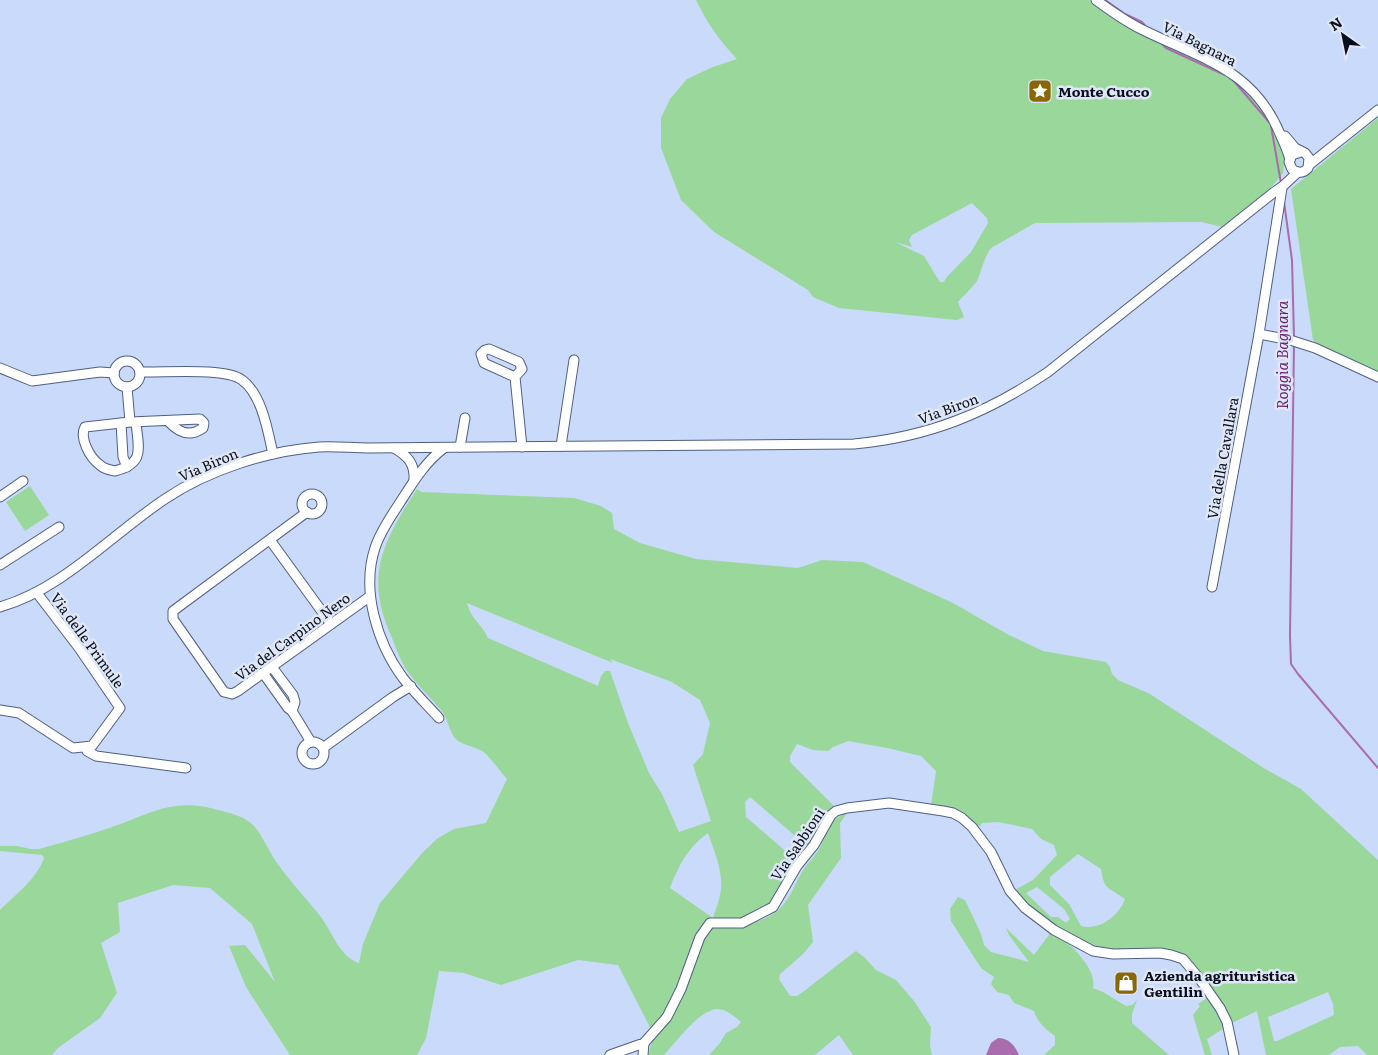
<svg xmlns="http://www.w3.org/2000/svg" width="1378" height="1055" font-family="Literata,serif">
<style>
.green{fill:#99d89a;fill-rule:evenodd}
.water{fill:#a96cad}
.lines{fill:none;stroke-linecap:round;stroke-linejoin:round}
.stream{stroke:#a96cad;stroke-width:2}
.minor-casing{stroke:#4f5f82;stroke-width:11}
.minor{stroke:#fff;stroke-width:9}
.labels{text-anchor:middle;dominant-baseline:central;stroke-width:5;stroke-linejoin:round;paint-order:stroke}
.street-label{font-size:14px;fill:#080e1b;stroke:#dfe7f7}
.poi-label{font-size:14px;font-weight:bold;fill:#080e1b;stroke:#dfe7f7;text-anchor:start}
.water-label{font-size:15px;font-style:italic;fill:#661a6c;stroke:#dfe7f7}
</style>
<rect width="100%" height="100%" fill="#cadafa"/>
<g class="green">
<path d="M696 0H1089L1122 23 1228 75 1247 91 1269 118 1285 158 1283 173 1269 190 1222 227 1202 222 1035 223 991 248C984 257 982 270 977 281 972 288 964 295 958 302L964 317 957 320 839 308 813 297 808 290 714 232 681 200 661 148V118L670 99 687 79 713 67 737 59C719 40 707 23 696 0ZM972 203 987 218 988 223 971 252 946 278 944 282H940L938 279 924 256 895 242 912 247 909 240 912 235Z"/>
<path d="M1378 118V372L1317 345 1313 340 1291 189Z"/>
<path d="M30 486 49 515 25 531 6 502Z"/>
<path d="M417 489 422 492 574 498 601 506 612 513 614 529 640 543 696 559 798 568 822 560 863 562 953 603 1007 634 1043 651 1106 662 1110 667 1112 674 1118 680 1150 694 1262 767 1301 789 1378 860V1055H1367L1358 1046 1340 1047 1329 1055H1266L1257 1011 1230 1024 1185 958 1092 949 1055 929 1013 891 1033 880 1057 855 1054 845 1041 839 1032 829 998 822 982 823 977 829 931 805 936 771 921 756 887 748 848 741 833 747 828 751 813 750 797 744 790 756V762L834 806 837 807 809 848 750 797 745 802 746 817 797 861 772 905 741 920 713 919 674 1002 651 1029 618 965 578 960 501 985 464 973 439 971 426 1038 417 1055H290L246 987 229 946 245 945 275 982 252 924 210 888 173 885 118 903 120 932 101 943 117 993 100 1018 58 1048 52 1055H0V910C16 894 36 880 44 858L42 855 0 851V846H17L31 849H39C63 842 86 836 109 828 153 813 174 796 222 811 234 814 245 817 253 825 263 835 270 855 280 867 292 884 308 900 321 917 332 932 340 957 359 963L363 944 380 903 423 852 438 838 454 829 486 823 507 779C500 771 493 761 485 753 477 747 465 746 457 740 448 732 449 719 441 710 431 698 420 688 411 676 402 665 397 651 392 638 364 576 382 543 417 489ZM467 603 613 663 610 659 672 682 700 700 710 723 703 754 693 765 711 821 679 832 662 794 649 773 628 723 610 671H605L601 676 598 686 488 638C482 624 472 621 467 603ZM708 833C715 853 726 877 719 899 718 906 714 912 713 918L670 888C678 866 689 846 708 833ZM1078 854 1101 869C1104 891 1109 887 1125 899 1119 916 1099 931 1081 926L1069 904 1050 885V877ZM1037 887 1064 909 1070 919 1066 923 1058 917H1051L1026 893ZM1328 992 1333 1004 1334 1015 1277 1041H1274L1268 1017Z"/>
<path d="M847 813 840 823 841 858 808 905 813 942 803 954 780 974 779 979 790 996H797C817 982 835 966 856 951L864 957 876 970 896 980 914 1001 931 1027 930 1046 932 1055H853L839 1035 815 1055H709L720 1043 726 1033 737 1027 741 1022C734 1016 726 1009 717 1009 699 1010 676 1042 664 1055H648L653 1038 703 940 712 926C734 925 768 925 783 905 791 896 796 882 802 872 807 863 816 856 820 847 830 828 823 823 847 813Z"/>
<path d="M958 897 965 900 981 934 984 945 991 952 1029 962 1009 935 1006 928 1034 955 1051 932C1067 939 1098 969 1093 988L1103 992 1126 1006 1132 1005 1137 1000 1132 1014V1023L1169 1055H1044L1055 1045V1036C1045 1029 1038 1023 1034 1011L1014 1003 1009 995 997 992 991 984 994 977 981 968 951 921 950 909Z"/>
<path d="M1210 996 1226 1027 1207 1039 1212 1055H1205L1193 1015 1200 1006 1198 1004Z"/>
</g>
<path class="water" d="M998 1038C1009 1038 1015 1046 1019 1055H986L991 1043Z"/>
<g class="lines">
<g class="stream">
<path d="M1105 0 1125 14 1142 22 1147 28"/>
<path d="M1161 43 1166 48 1225 75"/>
<path d="M1233 80 1269 122"/>
<path d="M1271 126 1281 183"/>
<path d="M1284 202 1292 260 1294 337"/>
<path d="M1294 344 1290 636 1291 664 1298 674 1378 768"/>
</g>
<g class="minor-casing">
<g id="minor">
<path d="M1096 0C1111 11 1125 21 1141 29 1199 58 1253 68 1280 134 1284 143 1288 151 1290 160"/>
<path d="M1285 136 1295 148 1305 153 1309 158 1308 168C1304 173 1298 174 1292 169L1289 162 1292 155 1301 152"/>
<path d="M1309 165 1378 110"/>
<path d="M1259 334 1290 340 1315 348 1378 377"/>
<circle cx="127" cy="374" r="13"/>
<path d="M0 368 32 381 100 372 114 373"/>
<path d="M140 372C163 373 225 367 242 380 262 394 268 432 273 454"/>
<path d="M515 377 484 363 481 354 485 350 489 349 519 362 522 369 515 377 522 447"/>
<path d="M127 387 130 422"/>
<path d="M136 422C138 448 146 463 115 471 109 470 104 469 100 465 90 458 79 438 85 427L130 422 200 419 204 423 203 428C189 438 178 432 168 421"/>
<path d="M121 423 123 457 127 467"/>
<path d="M561 446 574 360"/>
<path d="M460 447 465 418"/>
<path d="M394 448C408 456 415 464 414 480"/>
<circle cx="312" cy="504" r="10"/>
<path d="M0 497 23 481"/>
<path d="M307 512 173 611V619L224 692 232 694 238 691 369 597"/>
<path d="M270 540 331 624"/>
<path d="M0 565 59 527"/>
<path d="M1212 587 1259 334 1282 188"/>
<path d="M0 607C63 589 111 535 165 499 208 470 267 451 319 447 335 446 352 448 368 448L854 444C929 437 987 413 1048 372L1273 193 1283 186 1298 172"/>
<path d="M272 667 293 695 295 702 292 711"/>
<path d="M263 673 288 708 292 711 311 742"/>
<path d="M0 710 19 713 73 748 92 746 120 708 79 648 37 593"/>
<path d="M439 718C427 705 414 692 403 678 377 643 361 590 375 548 380 532 390 518 399 504 412 484 424 463 444 448"/>
<circle cx="313" cy="753" r="11"/>
<path d="M86 748 87 751 96 756 186 768"/>
<path d="M323 748 393 697 411 686"/>
<path d="M610 1055 644 1043 667 1017 681 989 700 937 710 923H742L773 907 797 866 814 845 831 815 836 811 847 808 889 803 943 811 953 813 962 818 972 827 991 852 1010 891 1025 908 1054 930 1093 951 1113 954 1160 953 1171 955 1183 959 1199 978 1220 1008 1227 1022 1234 1055"/>
<path d="M643 1055 644 1043"/>
</g>
</g>
<use href="#minor" class="minor"/>
</g>
<defs>
<g id="sight-square" transform="scale(1.25)"><rect x="-9" y="-9" width="18" height="18" rx="4" fill="#8a6706" stroke="#dfe7f7"/><path d="M0-6L1.8-2.2L6-1.7L2.9 1.2L3.7 5.4L0 3.3L-3.7 5.4L-2.9 1.2L-6-1.7L-1.8-2.2Z" fill="#fff"/></g>
<g id="shop-square" transform="scale(1.25)"><rect x="-9" y="-9" width="18" height="18" rx="4" fill="#8a6706" stroke="#dfe7f7"/><path d="M-5-2.5h2.3a2.7 3.5 0 0 1 5.4 0H5L5.5 6h-11ZM-1.5-2.5h3a1.5 2.3 0 0 0-3 0Z" fill="#fff"/></g>
</defs>
<g fill-rule="evenodd">
<use href="#sight-square" x="1040" y="91"/>
<use href="#shop-square" x="1126" y="983"/>
</g>
<g class="labels">
<g class="street-label">
<text transform="translate(1200 43) rotate(27)">Via Bagnara</text>
<text transform="translate(948 408) rotate(-20)">Via Biron</text>
<text transform="translate(1222 458) rotate(-80)">Via della Cavallara</text>
<text transform="translate(208 464) rotate(-23)">Via Biron</text>
<text transform="translate(292 636) rotate(-36)">Via del Carpino Nero</text>
<text transform="translate(88 640) rotate(54)">Via delle Primule</text>
<text transform="translate(797 844) rotate(-56)">Via Sabbioni</text>
</g>
<g class="poi-label">
<text x="1058" y="91">Monte Cucco</text>
<text x="1144" y="975">Azienda agrituristica<tspan x="1144" dy="16">Gentilin</tspan></text>
</g>
<g class="water-label">
<text transform="translate(1281 355) rotate(-90)">Roggia Bagnara</text>
</g>
</g>
<g transform="translate(1343 35) rotate(327)" stroke="#dfe7f7" stroke-width="4" paint-order="stroke">
<path d="M0-4L9 19L0 12L-9 19Z" fill="#080e1b"/>
<text y="-8" font-size="14" font-weight="bold" text-anchor="middle" fill="#080e1b">N</text>
</g>
</svg>
